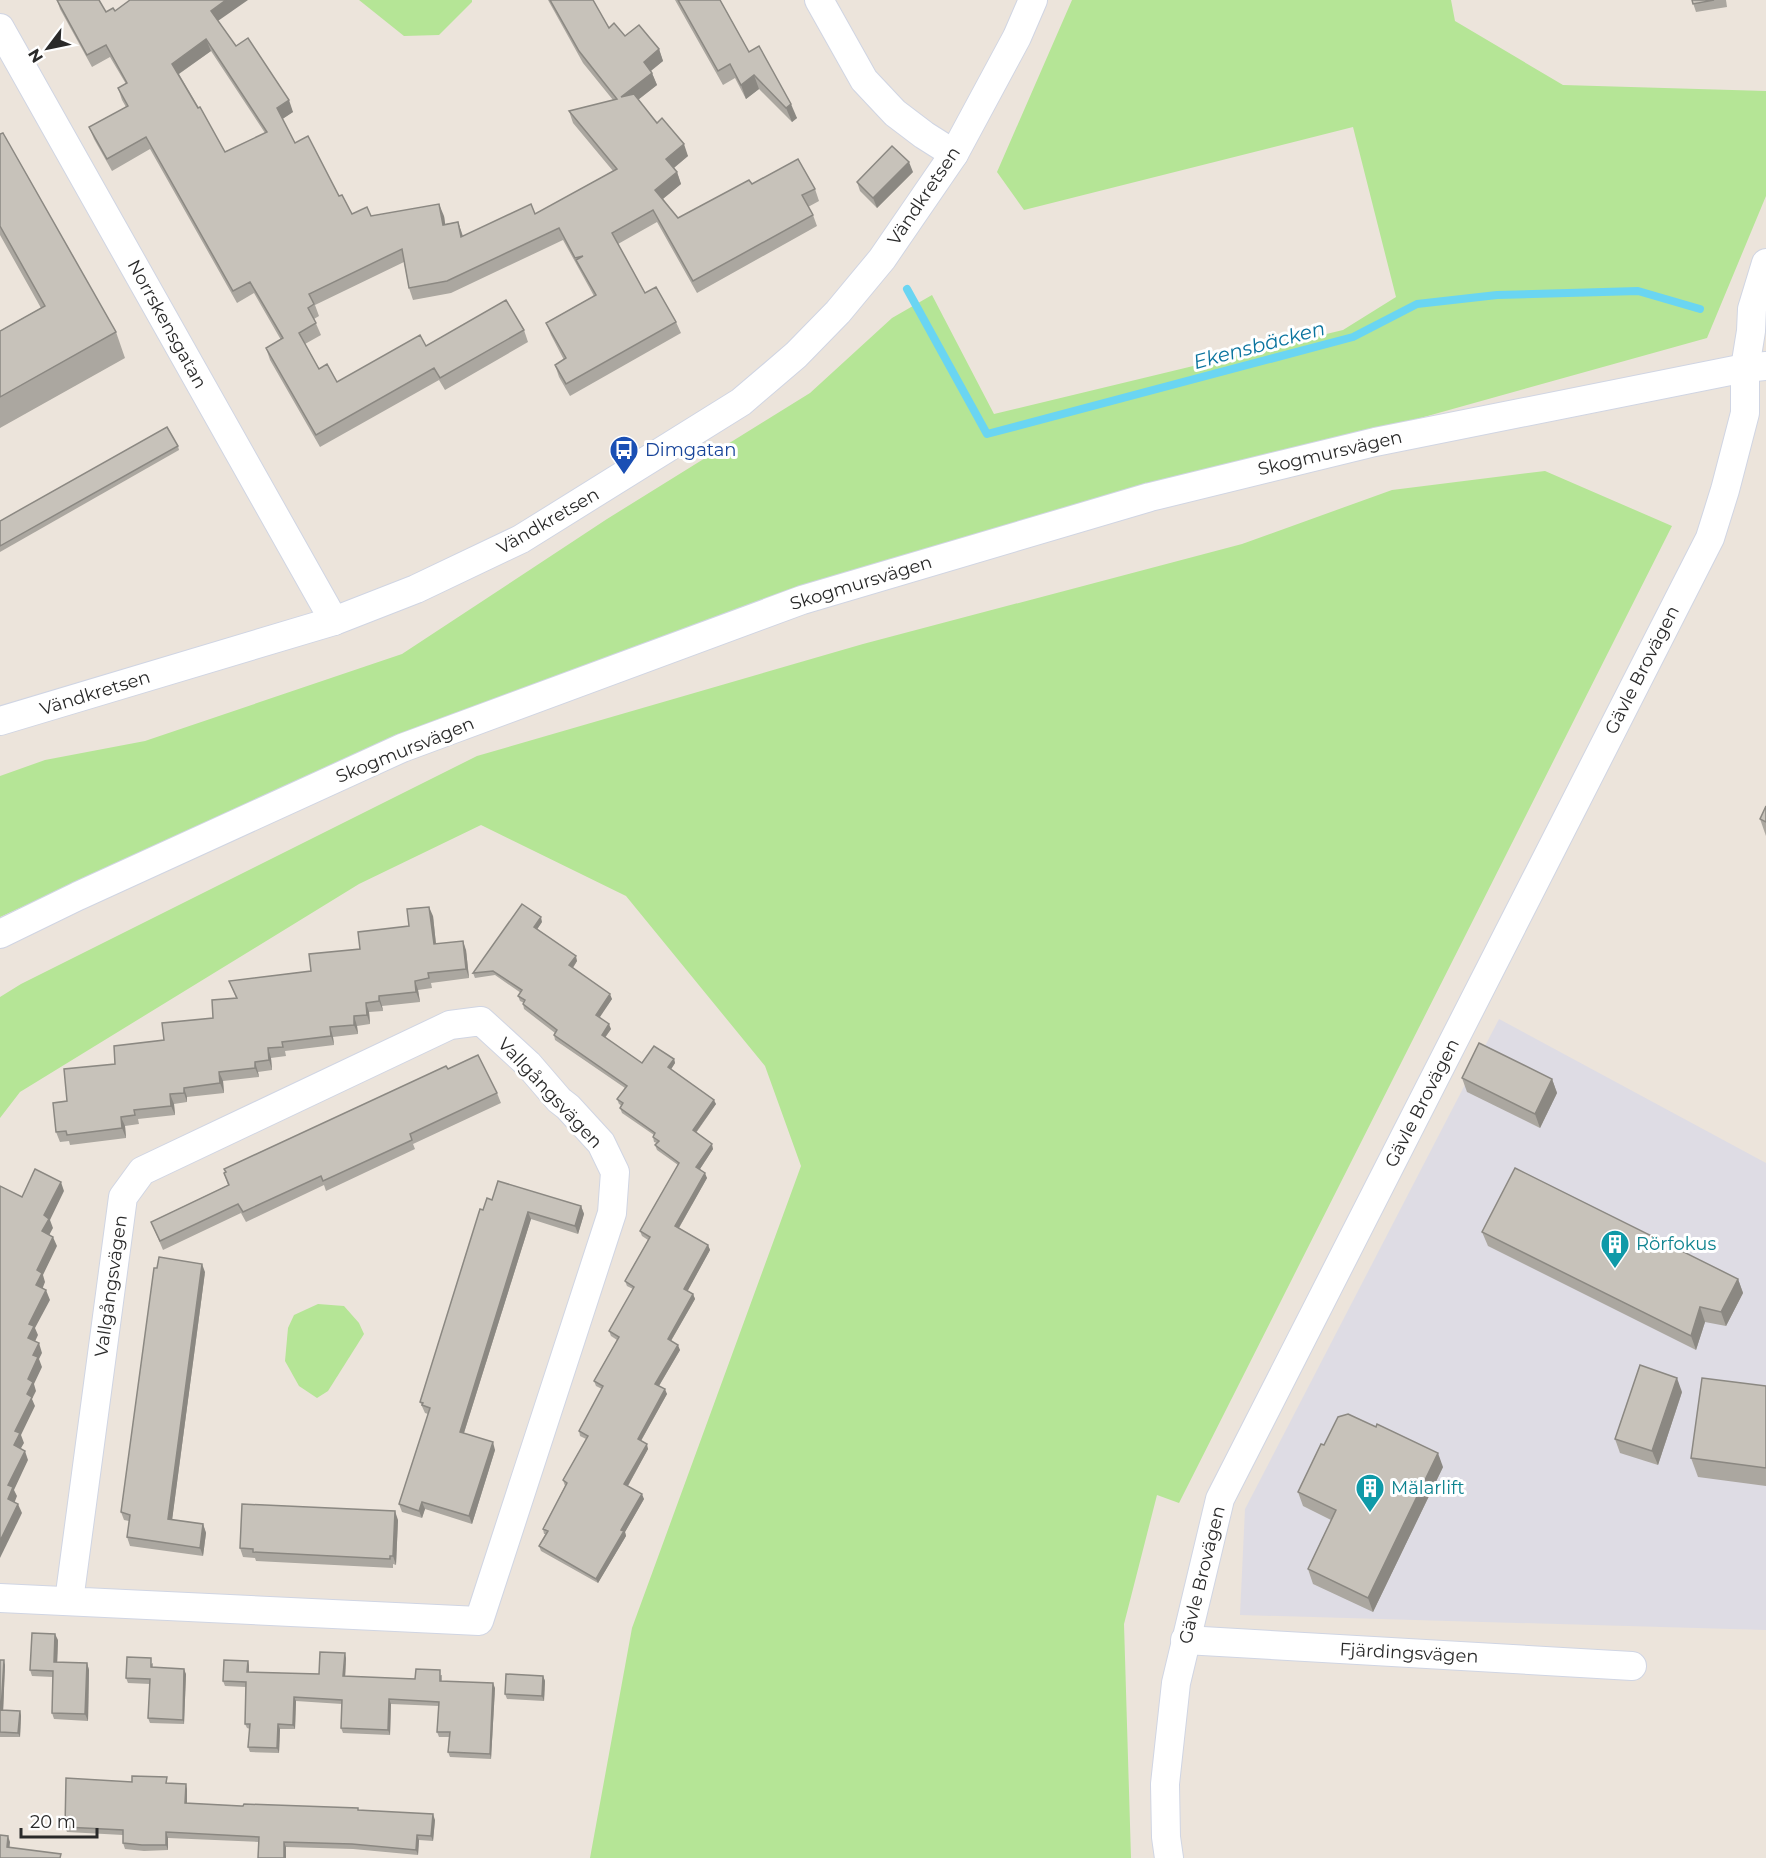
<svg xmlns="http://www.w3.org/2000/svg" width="1766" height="1858" font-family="Montserrat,sans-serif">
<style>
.industrial{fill:#dedce4}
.green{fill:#b5e596}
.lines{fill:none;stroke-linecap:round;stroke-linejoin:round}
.stream{stroke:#6ad5f2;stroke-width:8}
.minor-casing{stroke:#d0d5e3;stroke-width:30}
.minor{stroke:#fff;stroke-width:28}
.wall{fill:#aba7a0;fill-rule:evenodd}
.shaded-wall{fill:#8b8882}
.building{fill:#c7c2ba;stroke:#8b8882;stroke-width:1.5;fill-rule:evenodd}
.labels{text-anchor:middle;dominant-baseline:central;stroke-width:6;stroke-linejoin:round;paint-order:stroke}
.street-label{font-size:18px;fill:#2a2a2a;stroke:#fff}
.transit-label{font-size:18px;fill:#164399;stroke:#fff;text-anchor:start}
.culture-label{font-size:18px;fill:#0d838f;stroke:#fff;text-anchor:start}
.water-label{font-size:20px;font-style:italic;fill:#09739e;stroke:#fff}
</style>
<rect width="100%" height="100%" fill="#ece4db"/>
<path class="industrial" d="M1499 1019 1766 1163V1630L1240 1615 1245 1509Z"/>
<g class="green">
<path d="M359 0H472V2L439 35 404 36Z"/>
<path d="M1072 0H1451L1455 21 1563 85 1766 91V196L1707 338 1381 429 841 575 436 720 0 917V776L45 760 145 741 402 654 607 519 810 393 892 318 932 295 994 414 1343 330 1396 297 1353 127 1024 210 997 172Z"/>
<path d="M1545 471 1672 526 1179 1503 1157 1495 1124 1624 1131 1858H590L632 1628 801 1166 765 1066 626 896 481 825 359 884 20 1092 0 1118V997L21 984 477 756 863 644 1242 544 1392 490Z"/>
<path d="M318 1304 344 1306 359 1323 364 1334 328 1391 317 1398 299 1386 285 1361 288 1328 294 1315Z"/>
</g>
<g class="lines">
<path class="stream" d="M907 289 987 434 1353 337 1417 304 1497 295 1638 291 1700 309"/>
<g class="minor-casing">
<g id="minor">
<path d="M819 0 864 80 895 113 924 135 954 154"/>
<path d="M0 28 334 621"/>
<path d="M0 721 334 621 416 589 521 539 741 402 796 355 838 312 882 259 954 154 1017 37 1033 0"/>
<path d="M0 934 78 896 402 748 802 600 1150 497 1375 442 1745 368 1766 366"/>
<path d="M0 1598 479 1621 612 1213 615 1172 601 1143 568 1107 559 1100 528 1064 481 1021 450 1025 142 1171 123 1197 69 1601"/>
<path d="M1185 1640 1632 1666"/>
<path d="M1169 1858 1166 1837 1165 1784 1176 1683 1220 1499 1710 538 1725 490 1745 413V368L1751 331 1752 309 1766 263"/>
</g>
</g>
<use href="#minor" class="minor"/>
</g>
<g class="wall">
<path d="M57 0H99L106 12 218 21 236 46 293 112 282 119 295 143 339 196 352 214 371 216H444L445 224 458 222 463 236 535 214 613 171 573 123 569 111 613 100 583 63 548 0H593L609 28 625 36 659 49 663 61 651 71 657 85 638 100 657 123 688 156 674 168 677 172 681 184 663 199 678 218 752 184 815 189 819 201 808 207 813 215 817 226 697 293 657 222 618 244 645 293 676 322 681 333 570 396 559 377 555 365 564 360 551 335 546 323 594 296 563 240 451 293 413 300 409 288 404 262 315 305 319 316 314 319 321 335 305 344 319 369 337 382 426 346 524 330 528 342 445 390 439 380 320 447 270 360 266 348 281 340 254 293 237 303 150 149 112 171 94 139 89 127 126 107 122 100 118 88 126 84 110 57 92 67 60 9ZM211 51 265 133 225 152 179 74Z"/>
<path d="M675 0H720L749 52 797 118 792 122 759 89 746 99 735 78 723 85Z"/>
<path d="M1692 0H1726L1727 7 1696 12Z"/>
<path d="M0 134 116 332 125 358 0 428V331L41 308 0 235Z"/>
<path d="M913 172 877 208 860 191 857 182Z"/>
<path d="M178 446 179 450 0 552V521Z"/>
<path d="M1766 806V836L1760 819Z"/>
<path d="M433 916 436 944 466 950 469 978 431 983 432 988 418 990 420 1002 382 1006 383 1011 369 1012 370 1024 357 1026 358 1034 333 1037 334 1045 285 1051 286 1056 271 1058 272 1070 258 1072 259 1077 223 1081 224 1093 187 1097V1102L174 1104 175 1115 138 1119 139 1124 125 1126 126 1138 70 1145 69 1141 60 1142 56 1132 67 1101 115 1064 213 1018 236 998 229 981 311 971Z"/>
<path d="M542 922 537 929 577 961 573 968 612 999 599 1017 611 1029 605 1038 642 1063 674 1059 675 1063 671 1069 716 1104 696 1133 713 1149 700 1169 707 1178 679 1228 708 1245 710 1250 687 1291 693 1294 695 1299 671 1341 680 1350 659 1386 667 1394 641 1441 648 1449 628 1486 644 1499 625 1532 626 1536 598 1583 541 1551 539 1546 546 1534H544L543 1529 565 1486 563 1480 586 1439 580 1436 579 1431 602 1389 596 1386 594 1381 617 1340 611 1336 609 1331 633 1289 627 1286 625 1281 648 1240 642 1236 640 1231 678 1165 657 1150 655 1145 657 1143 654 1142 653 1137 654 1135 622 1113 620 1108 622 1106 619 1104 617 1099 625 1088 555 1040 554 1035 555 1033 524 1009 523 1004 524 1003 520 1001 518 996 521 993 495 975 475 978 473 973Z"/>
<path d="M448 1069 497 1093 501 1103 413 1144 415 1149 326 1191 324 1185 246 1222 241 1213 163 1250 151 1222 228 1185 224 1173Z"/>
<path d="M1462 1078 1552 1079 1557 1093 1540 1128 1467 1092Z"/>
<path d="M492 1200 581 1206 584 1214 578 1234 531 1219 464 1433 495 1450 472 1524 425 1509 422 1518 402 1512 399 1504 428 1414 425 1413 420 1402 483 1210Z"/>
<path d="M1482 1232 1738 1279 1743 1293 1726 1326 1705 1322 1696 1350 1488 1246Z"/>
<path d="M205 1272 172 1520 203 1524 206 1533 203 1556 130 1546 127 1537 129 1521 124 1520 121 1512Z"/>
<path d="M1766 1386V1486L1698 1477 1691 1458Z"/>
<path d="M1682 1392 1658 1465 1620 1453 1615 1439Z"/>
<path d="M1324 1445 1443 1467 1373 1612 1313 1584 1308 1569 1331 1520 1303 1506 1298 1492Z"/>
<path d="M398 1520 396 1565 393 1564V1568L256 1561 255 1558 243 1557 240 1548Z"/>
<path d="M58 1640 57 1662 87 1663 89 1670 88 1721 54 1719 52 1713 53 1677 32 1676 30 1670Z"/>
<path d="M346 1658 345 1676 415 1679 442 1675V1681L495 1688 491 1759 450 1757 448 1752 449 1737H439L437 1732 439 1706 391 1704 390 1735 343 1733 341 1728 342 1704 296 1701 295 1729H280L279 1753 250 1752 248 1747 250 1729 247 1728 245 1724 246 1687 225 1686 223 1681 248 1661 249 1666V1672L319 1674Z"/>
<path d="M0 1660 5 1665 3 1710 20 1711 21 1716 20 1737H0Z"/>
<path d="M153 1663V1667L186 1674 184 1724 150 1723 148 1718 150 1684 128 1683 126 1678Z"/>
<path d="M543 1676 545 1681 544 1701 507 1699 505 1694Z"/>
<path d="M132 1782 169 1783 187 1789V1803L241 1806 359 1810 435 1820 433 1841 419 1840 418 1855 353 1849 286 1847V1858H258L259 1842 168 1838V1850L144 1851 125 1849 123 1843V1835L67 1832 65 1827Z"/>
</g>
<g class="shaded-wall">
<path d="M226 0H248L215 23 211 11Z"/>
<path d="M206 39 211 51 177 75 172 64Z"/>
<path d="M659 49 663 61 648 73 644 62Z"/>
<path d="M652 73 657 85 626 109 621 97Z"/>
<path d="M754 75 759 89 746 99 741 85Z"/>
<path d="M289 100 293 112 281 120 277 108Z"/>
<path d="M791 104 797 118 792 122 786 108Z"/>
<path d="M684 144 688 156 670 171 666 159Z"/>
<path d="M909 162 913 172 877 208 873 198Z"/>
<path d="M677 172 681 184 659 202 655 190Z"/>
<path d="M439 204 444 216 447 237 443 225Z"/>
<path d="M458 222 462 234 465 249 461 237Z"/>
<path d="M429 907 433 916 437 954 434 944Z"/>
<path d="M541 917 542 922 536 931 534 927Z"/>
<path d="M463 941 466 950 469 978 466 969Z"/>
<path d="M576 956 577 961 571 970 569 965Z"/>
<path d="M415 981 418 990 420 1002 416 992Z"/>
<path d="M610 994 612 999 598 1020 596 1015Z"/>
<path d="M379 996 382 1006 383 1011 379 1001Z"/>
<path d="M366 1003 369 1012 370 1024 367 1015Z"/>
<path d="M354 1016 357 1026 358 1034 354 1025Z"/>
<path d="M609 1024 611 1029 603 1040 602 1035Z"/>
<path d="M330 1027 333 1037 334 1045 331 1036Z"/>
<path d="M268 1048 271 1058 272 1070 269 1060Z"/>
<path d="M674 1059 675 1063 670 1071 668 1067Z"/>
<path d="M255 1062 258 1072 259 1077 255 1068Z"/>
<path d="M219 1072 223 1081 224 1093 220 1083Z"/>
<path d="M1552 1079 1557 1093 1540 1128 1535 1114Z"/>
<path d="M184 1088 187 1097V1102L184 1093Z"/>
<path d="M170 1094 174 1104 175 1115 171 1106Z"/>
<path d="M714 1100 716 1104 694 1135 693 1130Z"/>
<path d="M121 1117 125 1126 126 1138 122 1128Z"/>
<path d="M712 1144 713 1149 698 1172 696 1167Z"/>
<path d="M705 1173 707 1178 677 1231 675 1226Z"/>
<path d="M61 1182 64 1191 50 1220 53 1228 46 1241 42 1231 44 1215Z"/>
<path d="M581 1206 584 1214 578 1234 575 1226Z"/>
<path d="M528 1212 531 1219 462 1439 460 1432Z"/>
<path d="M53 1237 57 1246 43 1275 45 1282 40 1295 36 1285 37 1270Z"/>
<path d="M708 1245 710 1250 686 1294 684 1289Z"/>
<path d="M202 1264 205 1272 171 1528 168 1519Z"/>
<path d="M1738 1279 1743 1293 1726 1326 1721 1312Z"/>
<path d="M46 1290 50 1300 35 1328 38 1335 32 1348 28 1338 29 1324Z"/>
<path d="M693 1294 695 1299 669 1344 668 1339Z"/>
<path d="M1700 1307 1705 1322 1696 1350 1691 1336Z"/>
<path d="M39 1343 42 1353 39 1359 42 1367 34 1384 36 1391 32 1399 35 1406 21 1435 24 1443 17 1455 14 1445 15 1431 27 1394 28 1379 33 1355Z"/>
<path d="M678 1345 680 1350 657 1389 655 1384Z"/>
<path d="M1677 1378 1682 1392 1658 1465 1652 1451Z"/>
<path d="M665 1389 667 1394 639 1444 638 1439Z"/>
<path d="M493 1442 495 1450 472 1524 469 1516Z"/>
<path d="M647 1444 648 1449 626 1489 624 1484Z"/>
<path d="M25 1451 28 1460 14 1490 17 1496 12 1509 8 1499V1485Z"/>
<path d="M1438 1453 1443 1467 1373 1612 1368 1598Z"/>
<path d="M642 1494 644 1499 625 1532 626 1536 598 1583 596 1579 621 1530Z"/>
<path d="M422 1502 425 1509 422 1518 419 1511Z"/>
<path d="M18 1504 22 1513 0 1558V1541Z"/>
<path d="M395 1511 398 1520 396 1565 393 1556Z"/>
<path d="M203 1524 206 1533 203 1556 200 1548Z"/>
<path d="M55 1634 58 1640 57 1668 54 1662Z"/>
<path d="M345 1653 346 1658 345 1680 343 1676Z"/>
<path d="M4 1660 5 1665 3 1715 1 1710Z"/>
<path d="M248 1661 249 1666V1677L247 1672Z"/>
<path d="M87 1663 89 1670 88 1721 85 1714Z"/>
<path d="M184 1669 186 1674 184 1724 183 1720Z"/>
<path d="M543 1676 545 1681 544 1701 542 1696Z"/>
<path d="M493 1683 495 1688 491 1759 490 1754Z"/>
<path d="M294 1697 296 1701 295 1729 293 1725Z"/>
<path d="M389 1699 391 1704 390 1735 388 1730Z"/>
<path d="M20 1711 21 1716 20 1737 18 1733Z"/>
<path d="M278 1724 280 1729 279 1753 277 1748Z"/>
<path d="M186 1784 187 1789V1809L185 1803Z"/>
<path d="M433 1814 435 1820 433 1841 431 1836Z"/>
<path d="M166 1832 168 1838V1850L166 1845Z"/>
<path d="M417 1835 419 1840 418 1855 416 1850Z"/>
<path d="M8 1836 10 1842 9 1853 7 1847Z"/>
<path d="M284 1842 286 1847V1858H284Z"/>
</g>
<g class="building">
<path d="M57 0H99L106 12 113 8 115 11 130 0H226L211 11 236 46 248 38 289 100 277 108 295 143 308 136 339 196 342 195 352 214 367 207 371 216 439 204 443 225 458 222 461 237 531 204 535 214 617 169 569 111 617 99 579 51 550 0H593L609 28 614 23 625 36 639 25 659 49 644 62 652 73 621 97 634 94 657 123 662 118 684 144 666 159 677 172 655 190 678 218 749 180 752 184 798 159 815 189 802 195 813 215 693 281 653 210 612 233 645 293 656 287 676 322 566 384 555 365 566 358 546 323 596 295 576 260 583 256 575 258 559 228 447 281 409 288 402 249 309 294 314 304 308 308 316 323 299 333 319 369 327 364 337 382 420 335 426 346 506 300 524 330 440 378 434 368 316 435 266 348 283 338 250 282 233 291 146 137 107 159 89 127 128 106 118 88 127 83 106 45 87 55ZM206 39 267 132 225 152 200 107 198 108 172 64Z"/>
<path d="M678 0H720L749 52 759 46 791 104 786 108 754 75 741 85 730 64 718 71Z"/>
<path d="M1692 0H1714L1693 4Z"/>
<path d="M3 133 116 332 0 397V331L45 306 0 226V134Z"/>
<path d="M892 146 909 162 873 198 857 182Z"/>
<path d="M167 427 178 446 0 546V521Z"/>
<path d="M1766 806V822L1760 819Z"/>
<path d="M522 904 541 917 534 927 576 956 569 965 610 994 596 1015 609 1024 602 1035 642 1063 654 1046 674 1059 668 1067 714 1100 693 1130 712 1144 696 1167 705 1173 675 1226 708 1245 684 1289 693 1294 668 1339 678 1345 655 1384 665 1389 638 1439 647 1444 624 1484 642 1494 621 1530 624 1531 596 1579 539 1546 548 1531 543 1529 567 1483 563 1480 588 1436 579 1431 603 1386 594 1381 619 1337 609 1331 634 1287 625 1281 650 1237 640 1231 679 1163 655 1145 659 1141 653 1137 655 1133 620 1108 623 1103 617 1099 627 1086 554 1035 557 1030 523 1004 525 1000 518 996 522 990 493 971 473 973Z"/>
<path d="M429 907 434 944 463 941 466 969 428 973 429 978 415 981 416 992 379 996V1001L366 1003 367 1015 354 1016V1025L330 1027 331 1036 282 1042 283 1047 268 1048 269 1060 255 1062V1068L219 1072 220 1083 184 1088V1093L170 1094 171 1106 134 1110 135 1115 121 1117 122 1128 67 1135 66 1131 56 1132 53 1103 67 1101 64 1069 115 1064 114 1046 164 1040 162 1023 213 1018 212 1000 237 998 229 981 311 971 309 954 360 949 358 932 409 926 407 909Z"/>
<path d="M1479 1043 1552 1079 1535 1114 1462 1078Z"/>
<path d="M478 1055 497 1093 410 1134 412 1140 323 1181 321 1176 243 1212 238 1204 160 1241 151 1222 229 1185 224 1173 226 1172 224 1169 446 1066 448 1069Z"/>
<path d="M1515 1168 1738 1279 1721 1312 1700 1307 1691 1336 1482 1232Z"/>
<path d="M35 1169 61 1182 44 1215 49 1219 42 1231 53 1237 37 1270 42 1273 36 1285 46 1290 29 1324 34 1326 28 1338 39 1343 33 1355 38 1357 28 1379 33 1382 27 1394 32 1397 15 1431 20 1433 14 1445 25 1451 8 1485 13 1487 8 1499 18 1504 0 1541V1186L22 1197Z"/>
<path d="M498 1181 581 1206 575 1226 528 1212 460 1432 493 1442 469 1516 422 1502 419 1511 399 1504 430 1408 422 1405 423 1403 420 1402 480 1209 483 1210 487 1198 492 1200Z"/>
<path d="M159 1257 202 1264 168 1519 203 1524 200 1548 127 1537 130 1515 121 1512 154 1268H157Z"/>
<path d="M1640 1365 1677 1378 1652 1451 1615 1439Z"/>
<path d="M1702 1378 1766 1386V1468L1691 1458Z"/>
<path d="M1348 1414 1376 1427 1377 1424 1438 1453 1368 1598 1308 1569 1336 1510 1298 1492 1321 1444 1324 1445 1338 1417Z"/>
<path d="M242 1504 395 1511 393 1556H390V1559L253 1552V1549L240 1548Z"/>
<path d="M32 1633 55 1634 54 1662 87 1663 85 1714 52 1713 53 1671 30 1670Z"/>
<path d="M320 1652 345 1653 343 1676 415 1679 416 1669 440 1670V1681L493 1683 490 1754 448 1752 450 1732H437L439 1702 389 1699 388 1730 341 1728 342 1700 294 1697 293 1725 278 1724 277 1748 248 1747 250 1724H245L246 1682 223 1681 224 1660 248 1661 247 1672 319 1674Z"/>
<path d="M127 1657 151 1658V1667L184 1669 183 1720 148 1718 150 1679 126 1678Z"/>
<path d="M0 1660H4L1 1710 20 1711 18 1733 0 1732Z"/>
<path d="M506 1674 543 1676 542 1696 505 1694Z"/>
<path d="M132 1776 167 1777 166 1783 186 1784 185 1803 241 1806H243L244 1804 358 1808V1810L433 1814 431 1836 417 1835 416 1850 352 1844 284 1842V1858H258L259 1837 166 1832V1845H142L123 1843V1830L65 1827 66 1778 132 1782Z"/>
<path d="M0 1835 8 1836 7 1847 61 1854 60 1858H0Z"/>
</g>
<defs>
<g id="bus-pin" transform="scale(1.5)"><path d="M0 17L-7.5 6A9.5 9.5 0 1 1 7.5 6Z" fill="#1a4fb4" stroke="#fff"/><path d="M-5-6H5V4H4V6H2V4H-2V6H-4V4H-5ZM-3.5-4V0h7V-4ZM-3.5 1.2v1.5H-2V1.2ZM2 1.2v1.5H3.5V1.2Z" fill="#fff"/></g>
<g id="building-pin" transform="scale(1.5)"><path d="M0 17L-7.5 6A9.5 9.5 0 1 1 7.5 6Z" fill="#0f9aa8" stroke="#fff"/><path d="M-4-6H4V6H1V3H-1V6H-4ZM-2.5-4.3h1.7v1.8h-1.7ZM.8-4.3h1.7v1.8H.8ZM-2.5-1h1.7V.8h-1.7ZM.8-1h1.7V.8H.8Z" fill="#fff"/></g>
</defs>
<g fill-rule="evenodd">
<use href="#bus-pin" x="624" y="450"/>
<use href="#building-pin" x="1615" y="1244"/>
<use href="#building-pin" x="1370" y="1488"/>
</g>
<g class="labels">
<g class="street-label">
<text transform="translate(924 196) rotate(-56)">Vändkretsen</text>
<text transform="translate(167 324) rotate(61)">Norrskensgatan</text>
<text transform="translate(1330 453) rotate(-13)">Skogmursvägen</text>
<text transform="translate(548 521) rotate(-30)">Vändkretsen</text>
<text transform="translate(861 583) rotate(-17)">Skogmursvägen</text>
<text transform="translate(1642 670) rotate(-63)">Gävle Brovägen</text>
<text transform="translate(95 693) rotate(-17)">Vändkretsen</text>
<text transform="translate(405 750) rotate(-22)">Skogmursvägen</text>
<text transform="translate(550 1093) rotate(47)">Vallgångsvägen</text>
<text transform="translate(1422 1103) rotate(-63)">Gävle Brovägen</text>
<text transform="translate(111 1286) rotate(-82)">Vallgångsvägen</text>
<text transform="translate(1202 1575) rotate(-76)">Gävle Brovägen</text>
<text transform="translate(1409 1653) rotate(3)">Fjärdingsvägen</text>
</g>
<g class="transit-label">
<text x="645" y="450">Dimgatan</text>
</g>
<g class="culture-label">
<text x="1636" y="1244">Rörfokus</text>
<text x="1391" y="1488">Mälarlift</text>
</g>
<g class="water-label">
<text transform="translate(1259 345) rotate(-15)">Ekensbäcken</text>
</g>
</g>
<g transform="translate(48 48) rotate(238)" stroke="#ffffff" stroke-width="4.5" paint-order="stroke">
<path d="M0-4.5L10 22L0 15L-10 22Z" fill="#2a2a2a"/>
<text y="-9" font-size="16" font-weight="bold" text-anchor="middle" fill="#2a2a2a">N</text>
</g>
<path d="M21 1828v9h76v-9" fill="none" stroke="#2a2a2a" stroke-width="3"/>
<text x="30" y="1828" font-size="18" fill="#2a2a2a" stroke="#ffffff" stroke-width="4.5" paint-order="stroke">20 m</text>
</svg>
